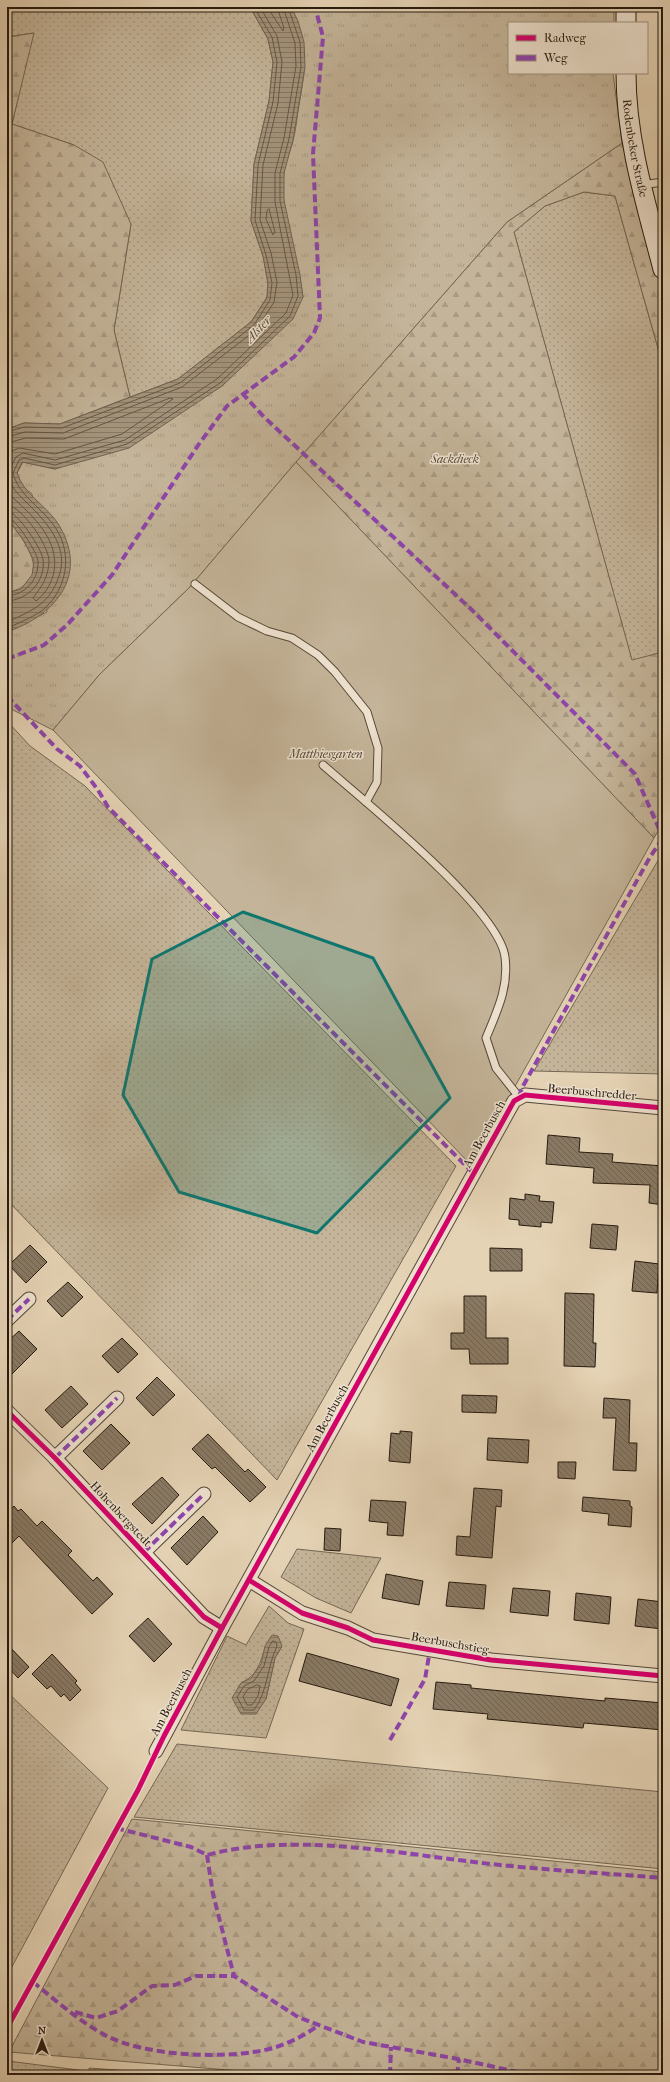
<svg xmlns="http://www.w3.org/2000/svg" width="670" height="2082" font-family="'IM FELL French Canon',serif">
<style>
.grass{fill:url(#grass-dots);stroke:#746754;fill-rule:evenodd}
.forest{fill:url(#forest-firs);stroke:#746754}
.park{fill:url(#park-tufts);stroke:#746754}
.garden{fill:#c4b499;stroke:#746754}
.water{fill:url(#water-rules);stroke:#716350}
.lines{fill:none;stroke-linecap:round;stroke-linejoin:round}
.shore{stroke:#645745;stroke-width:1}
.building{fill:url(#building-back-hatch);stroke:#251a0e}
.lane-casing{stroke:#554838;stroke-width:9}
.street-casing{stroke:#554838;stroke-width:15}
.secondary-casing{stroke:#251a0e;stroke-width:21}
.lane{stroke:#eee2cf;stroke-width:7}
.street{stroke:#eee2cf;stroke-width:13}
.secondary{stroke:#eee2cf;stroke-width:19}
.quiet{stroke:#8e44ad;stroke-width:4;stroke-dasharray:8 4;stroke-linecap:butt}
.cycleway-casing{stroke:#eee2cf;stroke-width:8}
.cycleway{stroke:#d6006c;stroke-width:5}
.marked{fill:#0f766e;fill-opacity:0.2;stroke:#0f766e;stroke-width:3;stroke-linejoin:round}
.labels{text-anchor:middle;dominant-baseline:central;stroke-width:3;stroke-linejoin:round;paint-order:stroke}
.street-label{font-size:12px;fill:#251a0e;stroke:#eee2cf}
.park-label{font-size:12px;font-style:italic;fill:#554838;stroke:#eee2cf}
.water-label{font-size:13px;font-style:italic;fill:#584b3a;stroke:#eee2cf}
</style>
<defs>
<pattern id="grass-dots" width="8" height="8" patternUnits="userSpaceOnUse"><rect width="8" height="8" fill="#c4b499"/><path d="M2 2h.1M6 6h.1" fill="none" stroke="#a89a83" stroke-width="1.8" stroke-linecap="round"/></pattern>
<pattern id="forest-firs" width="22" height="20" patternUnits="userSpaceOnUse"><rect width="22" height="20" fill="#c4b499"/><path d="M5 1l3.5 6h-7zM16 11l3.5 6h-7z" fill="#a89a83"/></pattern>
<pattern id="park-tufts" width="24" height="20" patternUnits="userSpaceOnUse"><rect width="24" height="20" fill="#c4b499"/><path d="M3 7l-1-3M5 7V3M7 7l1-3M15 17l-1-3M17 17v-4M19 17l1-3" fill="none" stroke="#a89a83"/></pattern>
<pattern id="water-rules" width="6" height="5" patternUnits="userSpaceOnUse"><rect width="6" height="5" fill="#a4947c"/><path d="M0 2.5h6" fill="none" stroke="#857864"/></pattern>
<pattern id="building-back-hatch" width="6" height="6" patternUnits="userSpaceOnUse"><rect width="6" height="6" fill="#897a65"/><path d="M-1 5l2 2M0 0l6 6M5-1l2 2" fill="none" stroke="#706352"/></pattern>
</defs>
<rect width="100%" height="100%" fill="#e5d3b5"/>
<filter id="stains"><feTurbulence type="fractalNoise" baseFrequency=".005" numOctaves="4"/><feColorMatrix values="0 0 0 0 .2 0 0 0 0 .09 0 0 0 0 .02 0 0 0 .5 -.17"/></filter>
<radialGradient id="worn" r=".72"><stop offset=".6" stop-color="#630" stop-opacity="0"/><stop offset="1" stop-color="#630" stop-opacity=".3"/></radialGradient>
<g class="grass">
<path d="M7 7H250L268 39 273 62 269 101 254 164 251 221 263 256 268 283 267 297 251 322 178 379 130 397 114 330 131 224 74 145 12 124 33 33 7 37Z"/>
<path d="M584 192 615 196 663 366V652L632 661 514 232 545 206Z"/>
<path d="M7 721 30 746 85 786 456 1166 277 1480 7 1200Z"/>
<path d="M663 852V1074L534 1071Z"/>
<path d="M297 1549 381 1558 351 1613 316 1598 281 1577Z"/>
<path d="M269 1606 288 1623 304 1629 266 1738 181 1730 227 1636 246 1645ZM272 1636 282 1646 275 1658 266 1699 241 1683C264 1672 259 1654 272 1636Z"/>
<path d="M7 1692 108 1788 7 1976Z"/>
<path d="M177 1744 663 1792V1869L134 1817Z"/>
<path d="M8 2061 86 2071V2075H7Z"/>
<path d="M89 2068 185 2075H89Z"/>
</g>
<g class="forest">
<path d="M34 33 12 124 74 145 103 162 131 224 114 330 130 397 60 424 24 423 7 429V37Z"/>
<path d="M622 143 663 296V366L615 196 584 192 545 206 514 232 632 660 663 652V823L654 838 296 462 507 222Z"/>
<path d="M7 518C26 543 56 580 7 593Z"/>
<path d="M132 1819 663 1872V2075H289L9 2052Z"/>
</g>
<path class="park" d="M291 7H614V23H509V73H613L622 143 507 222 296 462 189 588 100 674 53 730 7 707V632L47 612 32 494 22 486 17 473 23 462 55 469 222 386 251 357 303 297C298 257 279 214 284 173 285 163 290 152 293 141 296 129 297 117 299 105 306 66 309 44 291 7Z"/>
<path class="garden" d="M296 462 654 838 471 1165 53 730 100 674 189 588Z"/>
<g class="water">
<path d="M250 7H291L298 21 304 42 305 67 293 140 284 173V200L300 275 303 297 293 319 222 386 129 448 55 469 22 462 17 473C24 494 44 504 57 522 90 573 58 614 7 632V593L21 589 32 575 34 561 24 541 7 518V429L24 423 60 424 178 379 251 322 267 298 268 283 263 256 251 221 254 164 269 101 273 62 268 39Z"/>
<path d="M272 1635 278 1636 282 1646 275 1658 266 1699 256 1714H241L232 1698 241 1683 251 1678 261 1664 265 1646Z"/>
</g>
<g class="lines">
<g class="shore">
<path d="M267 7 283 31 284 28 277 7"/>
<path d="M269 209 275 232 273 235 266 219 267 211Z"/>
<path d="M7 432 24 427 62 428 180 383 254 325 270 300 272 283 266 255 255 220 258 165 273 102 277 62 272 37 254 7"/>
<path d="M7 437 25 432 63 433 182 387 257 329 274 302 277 282 271 253 260 220 263 165 278 103 282 62 277 36 260 7"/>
<path d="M7 443 26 438 64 439 170 398 173 399 122 434 55 454 19 448 12 451 7 459"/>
<path d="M7 490 11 496C34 517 62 542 53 576 50 586 44 595 36 601L33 598C42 586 48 578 49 562 50 547 22 506 7 505"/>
<path d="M7 511C18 512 41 548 43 559 46 581 28 600 7 601"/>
<path d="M7 517C15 517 37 552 38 561 39 580 25 595 7 596"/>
<path d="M7 622C34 610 51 603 60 573 68 545 45 520 26 502 17 493 9 486 8 472L16 457 23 453 55 460 125 440 217 379 286 313 293 295 275 202V173L284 138 296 66 295 43 283 7"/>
<path d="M7 628C17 624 38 615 45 608 69 586 73 549 52 523 39 506 18 494 13 473L19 460 24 458 55 465 127 444 220 383 290 316 298 296 296 275 280 201V173L289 139 301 67 300 42 288 7"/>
<path d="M273 1641 276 1642 277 1646C267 1667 268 1691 254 1710H244L237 1697 244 1686 254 1681 264 1666 269 1647Z"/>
<path d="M257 1685 260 1686 258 1696 252 1705H247L243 1697 247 1690Z"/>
</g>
</g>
<g class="building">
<path d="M548 1135 580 1138 579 1152 613 1154 612 1162 663 1166V1205L649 1203 650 1185 593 1183 594 1168 546 1164Z"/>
<path d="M525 1194 540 1196 539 1201 554 1202 552 1223 541 1222V1227L519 1225V1220L509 1219 510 1198 525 1200Z"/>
<path d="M592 1224 618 1226 616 1250 590 1248Z"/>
<path d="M30 1245 47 1262 26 1283 9 1265Z"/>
<path d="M490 1248 522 1249V1271H490Z"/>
<path d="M635 1261 659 1264 657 1293 632 1291Z"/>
<path d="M68 1282 83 1297 62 1317 47 1301Z"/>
<path d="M565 1293 594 1294 593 1343H596L595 1367 564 1366Z"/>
<path d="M464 1296H486V1338H508V1364H470L469 1349H451V1333H464Z"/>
<path d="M19 1331 37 1349 7 1379V1342Z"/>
<path d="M122 1338 138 1354 118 1373 102 1356Z"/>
<path d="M157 1377 175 1395 153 1416 136 1398Z"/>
<path d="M71 1386 88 1404 62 1428 45 1410Z"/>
<path d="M462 1395 497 1396 496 1413 462 1412Z"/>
<path d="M604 1398 630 1400 629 1443H637L636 1471 613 1470 616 1418H603Z"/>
<path d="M111 1424 130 1443 102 1470 83 1451Z"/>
<path d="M400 1431 412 1432 410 1463 389 1461 391 1433 400 1434Z"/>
<path d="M208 1434 245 1472 248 1469 266 1487 250 1502 215 1467 212 1469 192 1449Z"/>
<path d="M488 1438 529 1440 528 1463 487 1460Z"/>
<path d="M558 1462H576L575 1479 558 1478Z"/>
<path d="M162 1477 179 1495 152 1524 132 1504Z"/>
<path d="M474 1488 502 1490 501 1507 496 1506 492 1558 456 1555 457 1536 470 1537Z"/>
<path d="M583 1497 630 1501V1506L632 1507 631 1527 608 1525 609 1514 582 1511Z"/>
<path d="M371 1500 406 1502 403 1536 387 1535 388 1523 369 1521Z"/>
<path d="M14 1506 18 1511 21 1509 37 1526 42 1521 72 1551 68 1555 93 1581 97 1577 113 1594 92 1614 19 1536 7 1548V1513Z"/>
<path d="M203 1516 218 1532 187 1565 171 1548Z"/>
<path d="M325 1528 341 1529 340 1551 324 1550Z"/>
<path d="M386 1574 423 1581 419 1605 382 1598Z"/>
<path d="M449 1582 486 1585 484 1609 446 1606Z"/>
<path d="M513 1588 550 1591 548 1616 510 1612Z"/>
<path d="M576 1593 611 1597 609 1624 574 1620Z"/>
<path d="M638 1599 663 1602V1629L635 1626Z"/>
<path d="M148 1618 172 1644 154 1662 129 1636Z"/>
<path d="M7 1644 29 1667 18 1678 7 1666Z"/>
<path d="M307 1653 399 1679 391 1706 299 1681Z"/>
<path d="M52 1654 77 1681 75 1683 81 1690 70 1701 64 1694 61 1697 51 1686 47 1689 32 1674Z"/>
<path d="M436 1682 471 1685V1688L605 1701V1698L663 1703V1730L584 1723 583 1728 487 1719 488 1714 433 1709Z"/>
</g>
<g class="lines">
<g class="lane-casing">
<g id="lane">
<path d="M641 185 663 182"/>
<path d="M195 584 238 617 267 631 292 638 318 655 335 672 367 712 378 748 377 782 366 802"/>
<path d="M323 765C363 800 499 909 505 957 509 988 497 1011 486 1038L496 1068 519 1097"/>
</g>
</g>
<g class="street-casing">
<g id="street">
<path d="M7 1320 29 1299"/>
<path d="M7 1411 55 1458 204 1617 222 1628"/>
<path d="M55 1458 117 1398"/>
<path d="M144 1552 204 1494"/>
<path d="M249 1580 302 1613 348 1628 373 1640 491 1660 663 1676"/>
<path d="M156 1751 222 1628 514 1101 525 1095 663 1108"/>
</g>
</g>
<g class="secondary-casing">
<g id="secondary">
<path d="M626 23V7"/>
<path id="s1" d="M626 73C626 140 646 204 663 269"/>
</g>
</g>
<use href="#lane" class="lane"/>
<use href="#street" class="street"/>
<use href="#secondary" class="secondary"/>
<g class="quiet">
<path d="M242 393 264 417 472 610 635 774 663 838"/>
<path d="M7 659 44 645 67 625 112 575 199 444 227 406 294 357 314 333 320 318 313 154 323 37 315 7"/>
<path d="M7 696 57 749 80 766 98 790 108 807 473 1173"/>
<path d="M519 1097 522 1088 650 857 663 838"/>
<path d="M7 1320 29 1299"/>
<path d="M55 1458 117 1398"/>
<path d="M144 1552 204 1494"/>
<path d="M390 1740 425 1679 430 1650"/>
<path d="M116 1828 191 1847 207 1855C292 1832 395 1853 482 1863 542 1870 603 1873 663 1878"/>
<path d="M207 1855 213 1894 234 1976 298 2017 363 2042 453 2058 532 2075"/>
<path d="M33 1982C55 2000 78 2020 103 2034 143 2057 230 2060 273 2048 290 2043 305 2035 319 2025"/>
<path d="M75 2012 96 2018 118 2011 152 1986 175 1985 196 1976H234"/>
<path d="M390 2075 391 2047"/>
<path d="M457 2075 459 2059"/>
</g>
<g class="cycleway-casing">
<g id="cycleway">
<path d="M7 1411 55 1458 204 1617 222 1628"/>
<path d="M249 1580 302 1613 348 1628 373 1640 491 1660 663 1676"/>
<path d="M7 2028 138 1790 164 1736 222 1628 514 1101 525 1095 663 1108"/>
</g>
</g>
<use href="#cycleway" class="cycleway"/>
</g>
<path class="marked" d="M243 912 373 958 450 1098 317 1233 179 1192 123 1095 152 959Z"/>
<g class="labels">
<g class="street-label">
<text stroke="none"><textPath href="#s1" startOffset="76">Rodenbeker Straße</textPath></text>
<text transform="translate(592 1092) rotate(5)">Beerbuschredder</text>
<text transform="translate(484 1134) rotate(-61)">Am Beerbusch</text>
<text transform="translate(327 1418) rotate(-61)">Am Beerbusch</text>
<text transform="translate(121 1514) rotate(47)">Hohenbergstedt</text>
<text transform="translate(450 1643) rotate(10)">Beerbuschstieg</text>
<text transform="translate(171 1702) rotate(-62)">Am Beerbusch</text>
</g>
<g class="park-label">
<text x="455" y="459">Sackdieck</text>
<text x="326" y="754">Matthiesgarten</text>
</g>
<g class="water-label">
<text transform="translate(258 329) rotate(-48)">Alster</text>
</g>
</g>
<rect width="670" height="2082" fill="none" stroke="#e5d3b5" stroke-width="24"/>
<rect x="8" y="8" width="654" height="2066" fill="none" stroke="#251a0e" stroke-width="2"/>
<rect x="12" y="12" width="646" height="2058" fill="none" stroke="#251a0e"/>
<rect x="508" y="22" width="140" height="52" fill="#eee2cf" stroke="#9e9282"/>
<rect x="516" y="35" width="20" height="6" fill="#d6006c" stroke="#9e9282"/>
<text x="544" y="42" font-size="12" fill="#251a0e">Radweg</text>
<rect x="516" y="55" width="20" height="6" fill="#8e44ad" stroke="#9e9282"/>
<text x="544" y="62" font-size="12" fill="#251a0e">Weg</text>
<g transform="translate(42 2040)" stroke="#eee2cf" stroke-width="3" paint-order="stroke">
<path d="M0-3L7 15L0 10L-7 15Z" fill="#251a0e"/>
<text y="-6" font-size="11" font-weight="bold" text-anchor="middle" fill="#251a0e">N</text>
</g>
<rect width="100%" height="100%" filter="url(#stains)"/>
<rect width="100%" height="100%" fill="url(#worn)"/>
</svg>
